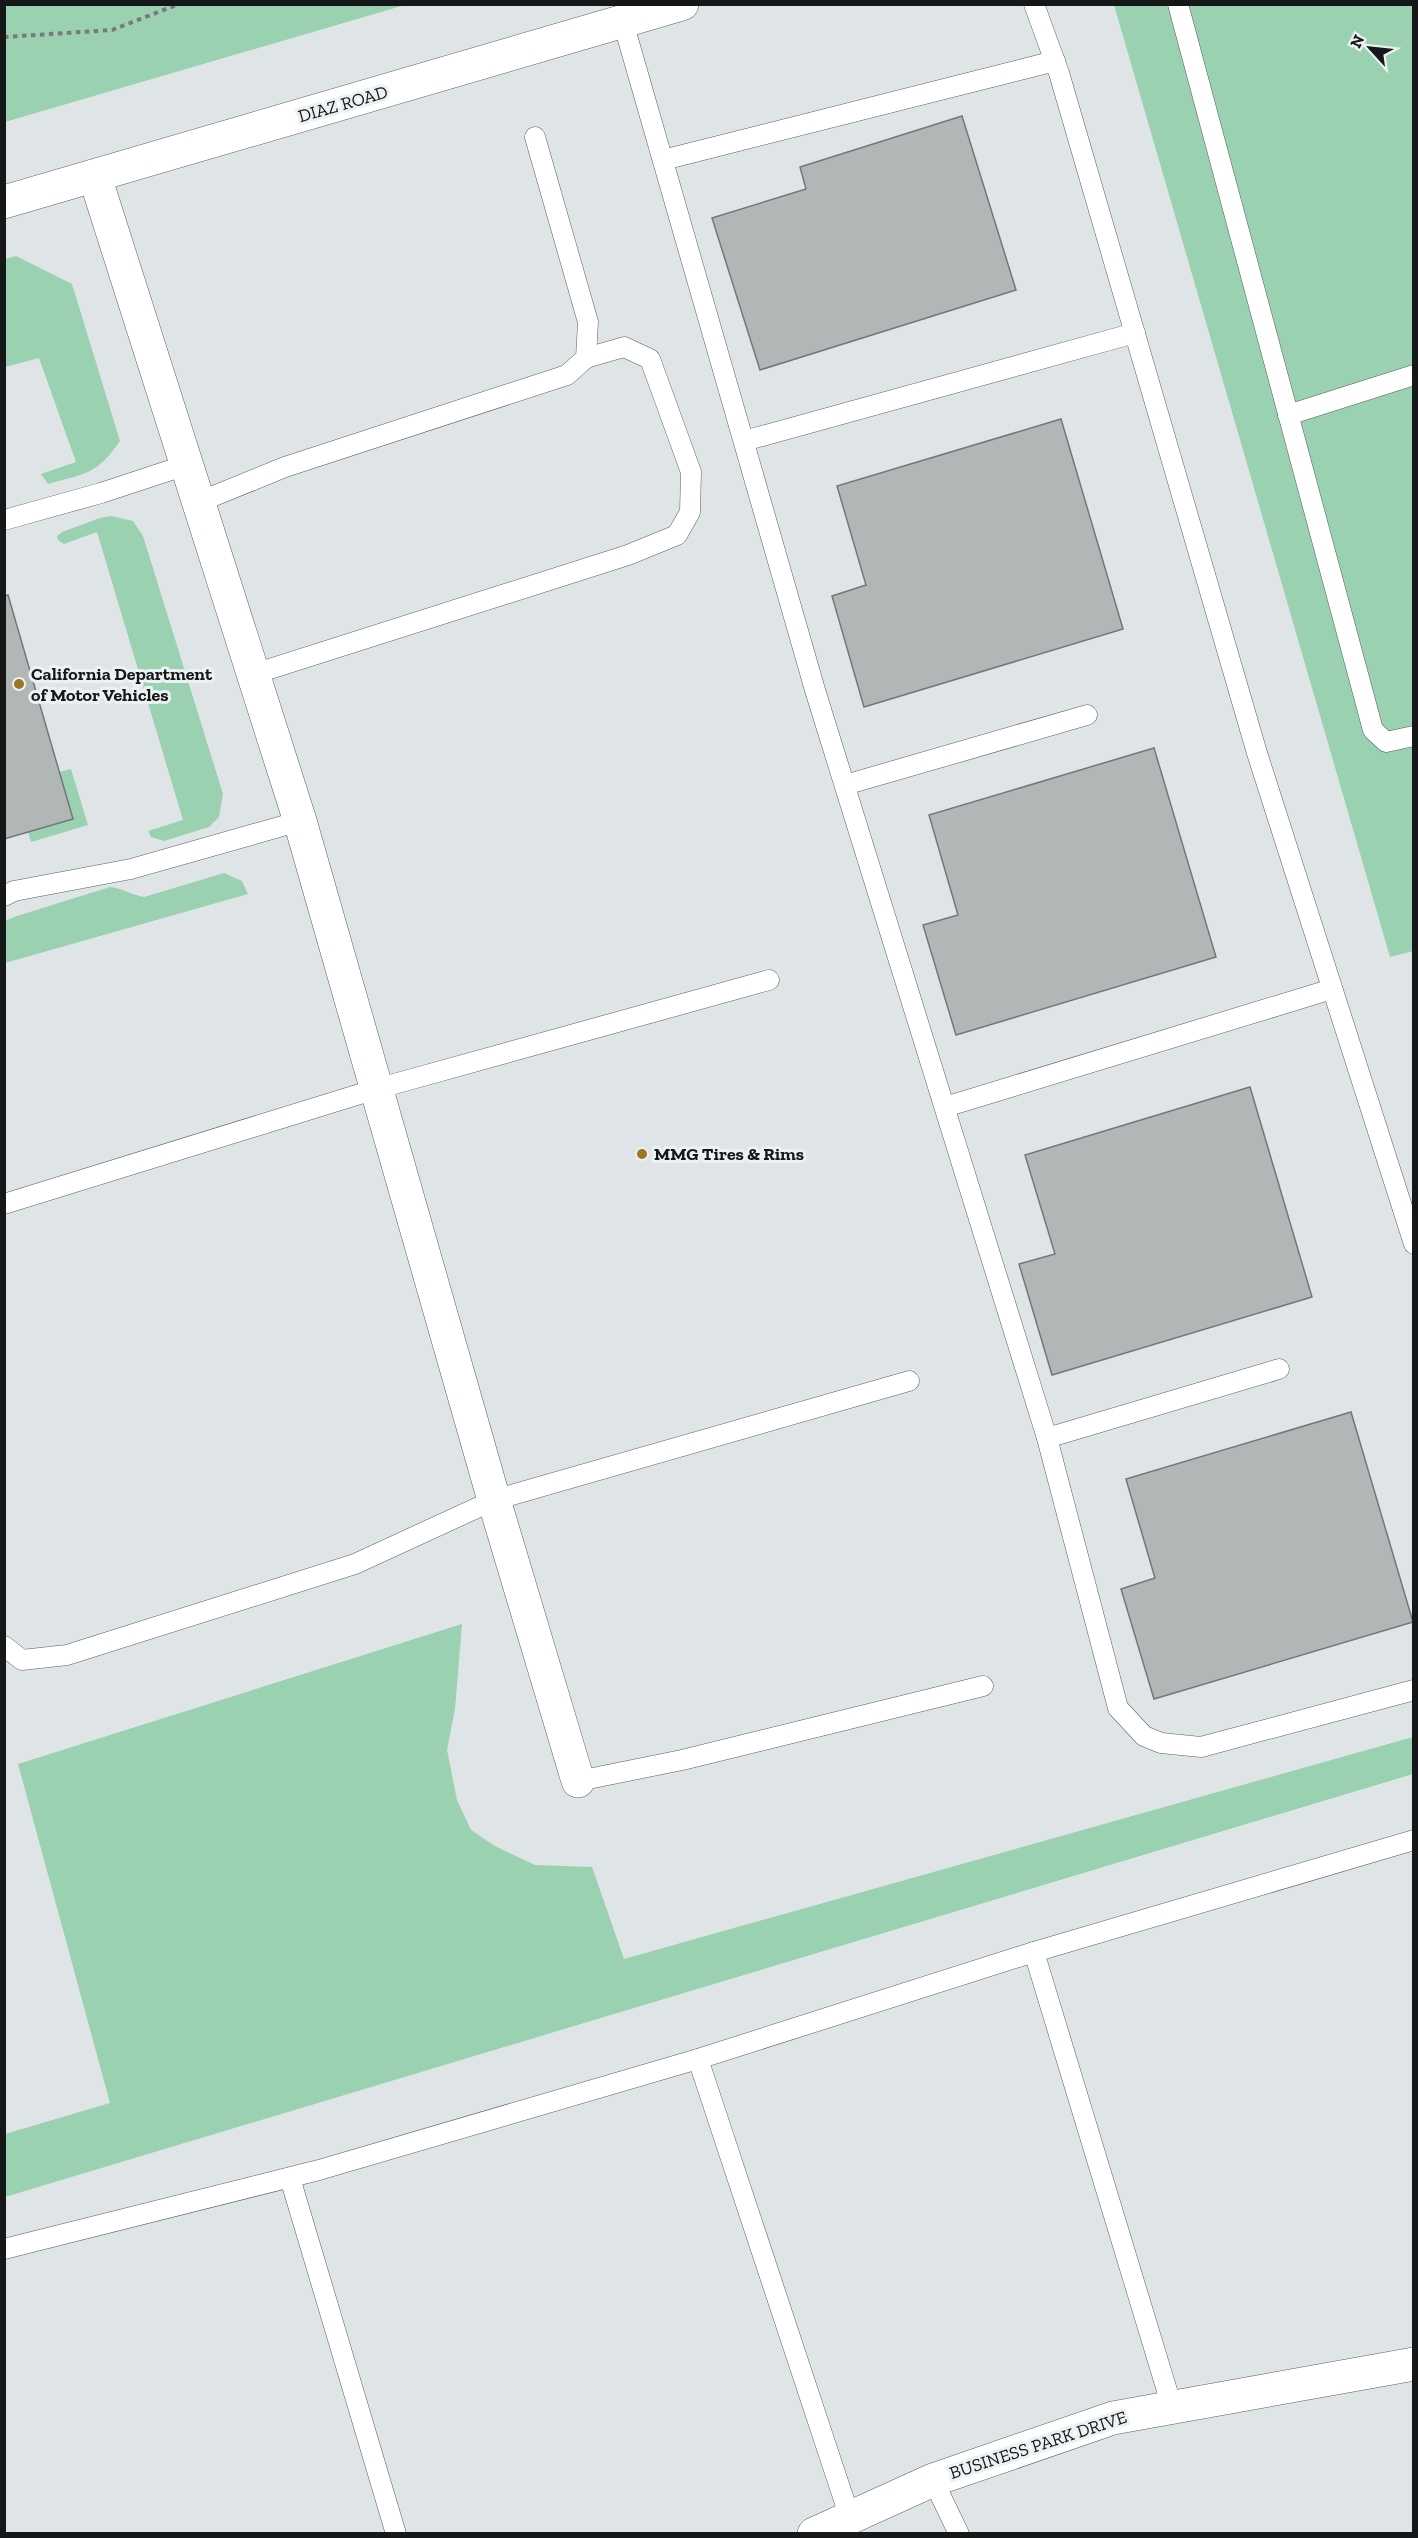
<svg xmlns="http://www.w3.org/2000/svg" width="1418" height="2538" font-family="'Zilla Slab',serif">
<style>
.green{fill:#9ad1b0}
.building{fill:#b1b7b6;stroke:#737877;stroke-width:1.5}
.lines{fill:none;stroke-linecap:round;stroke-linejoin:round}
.service-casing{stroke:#595f60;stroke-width:21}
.minor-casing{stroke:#595f60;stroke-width:34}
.tertiary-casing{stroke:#595f60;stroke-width:34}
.secondary-casing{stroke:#595f60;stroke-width:34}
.path{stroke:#777b7c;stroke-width:4;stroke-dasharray:4.5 4.5;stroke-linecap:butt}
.service{stroke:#fff;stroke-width:20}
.minor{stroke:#fff;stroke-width:33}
.tertiary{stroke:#fff;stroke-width:33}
.secondary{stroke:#fff;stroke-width:33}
.poi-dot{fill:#9c7622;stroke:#ecf2f3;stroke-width:2}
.labels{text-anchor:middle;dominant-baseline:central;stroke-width:6;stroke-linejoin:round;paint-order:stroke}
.street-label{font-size:18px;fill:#151718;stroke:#ecf2f3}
.poi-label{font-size:18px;font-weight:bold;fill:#151718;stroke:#ecf2f3;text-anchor:start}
</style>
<rect width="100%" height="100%" fill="#dfe5e6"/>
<g class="green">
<path d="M5 4H405V5L5 122Z"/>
<path d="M1114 5H1413V951L1390 957Z"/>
<path d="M16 256 72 284 120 441C96 475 87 473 48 484L41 474 76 462 39 358 5 367V259Z"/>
<path d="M111 516 133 521 143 536 223 794 219 817 209 827 164 841 151 837 148 831 183 820 97 532 64 544 58 540 57 536 62 532 100 518Z"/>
<path d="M71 769 88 825 31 842 28 832 73 819 59 772Z"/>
<path d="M224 873 242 881 248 894 5 963V921L14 917 110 887C122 888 132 895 144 897Z"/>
<path d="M462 1624 455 1709 447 1750 457 1800 471 1830 495 1846 535 1865 592 1867 624 1959 1413 1737V1774L5 2197V2134L110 2103 18 1764Z"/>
</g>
<g class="building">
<path d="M962 116 1016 290 760 370 712 218 806 189 800 167Z"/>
<path d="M1061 419 1123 629 864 707 832 596 866 585 837 486Z"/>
<path d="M8 595 73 819 4 839V596Z"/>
<path d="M1154 748 1216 957 956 1035 923 925 958 915 929 815Z"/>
<path d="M1250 1087 1312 1297 1052 1375 1019 1264 1055 1254 1025 1155Z"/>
<path d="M1351 1412 1413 1622 1154 1699 1121 1589 1155 1578 1126 1479Z"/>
</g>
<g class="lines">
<g class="service-casing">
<g id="service">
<path d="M1034 4 1059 73 1257 753 1414 1244"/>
<path d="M1178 4 1373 730 1386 742 1414 736"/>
<path d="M623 22 815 690 1047 1438 1118 1708 1144 1736 1161 1743 1201 1747 1414 1690"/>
<path d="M663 160 1055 61"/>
<path d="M1288 415 1414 375"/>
<path d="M744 441 1135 333"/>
<path d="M199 502 285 467 567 375 586 358 588 322 535 137"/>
<path d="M4 520 101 493 186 465"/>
<path d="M254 674 628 555 677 535 690 512 691 472 650 359 624 347 586 358"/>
<path d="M845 785 1087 715"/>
<path d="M4 896 14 891 131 869 300 821"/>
<path d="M945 1107 1332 989"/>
<path d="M4 1204 376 1089 769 980"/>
<path d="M1047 1438 1279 1369"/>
<path d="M4 1646 22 1660 67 1655 355 1564 494 1500 909 1381"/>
<path d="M578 1781 682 1760 983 1686"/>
<path d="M1034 1952 1172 2407"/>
<path d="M698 2059 850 2518"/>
<path d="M290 2178 396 2534"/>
<path d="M4 2249 319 2170 698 2059 1034 1952 1414 1840"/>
<path d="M933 2480 959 2534"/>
</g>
</g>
<g class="minor-casing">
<path id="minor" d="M95 177 300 821 494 1500 578 1781"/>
</g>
<g class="tertiary-casing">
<path id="tertiary" d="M814 2534 933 2480 1113 2418 1414 2364"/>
</g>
<g class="secondary-casing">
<path id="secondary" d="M4 202 682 4"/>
</g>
<path class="path" d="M4 37 112 30 179 4"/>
<use href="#service" class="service"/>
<use href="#minor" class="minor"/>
<use href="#tertiary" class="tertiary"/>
<use href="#secondary" class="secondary"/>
</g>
<g class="poi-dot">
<circle cx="19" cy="684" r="6"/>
<circle cx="642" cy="1154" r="6"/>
</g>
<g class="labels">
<g class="street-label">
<text transform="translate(343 104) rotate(-16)">DIAZ ROAD</text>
<text transform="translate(1038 2445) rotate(-18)">BUSINESS PARK DRIVE</text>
</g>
<g class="poi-label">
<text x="31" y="674">California Department<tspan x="31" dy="21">of Motor Vehicles</tspan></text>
<text x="654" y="1154">MMG Tires &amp; Rims</text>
</g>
</g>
<rect width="1418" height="2538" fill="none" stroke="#151718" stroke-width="12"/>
<g transform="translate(1370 48) rotate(297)" stroke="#ecf2f3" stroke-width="4.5" paint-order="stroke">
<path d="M0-4.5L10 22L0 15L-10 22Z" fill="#151718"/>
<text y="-9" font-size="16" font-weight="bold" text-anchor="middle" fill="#151718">N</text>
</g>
</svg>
